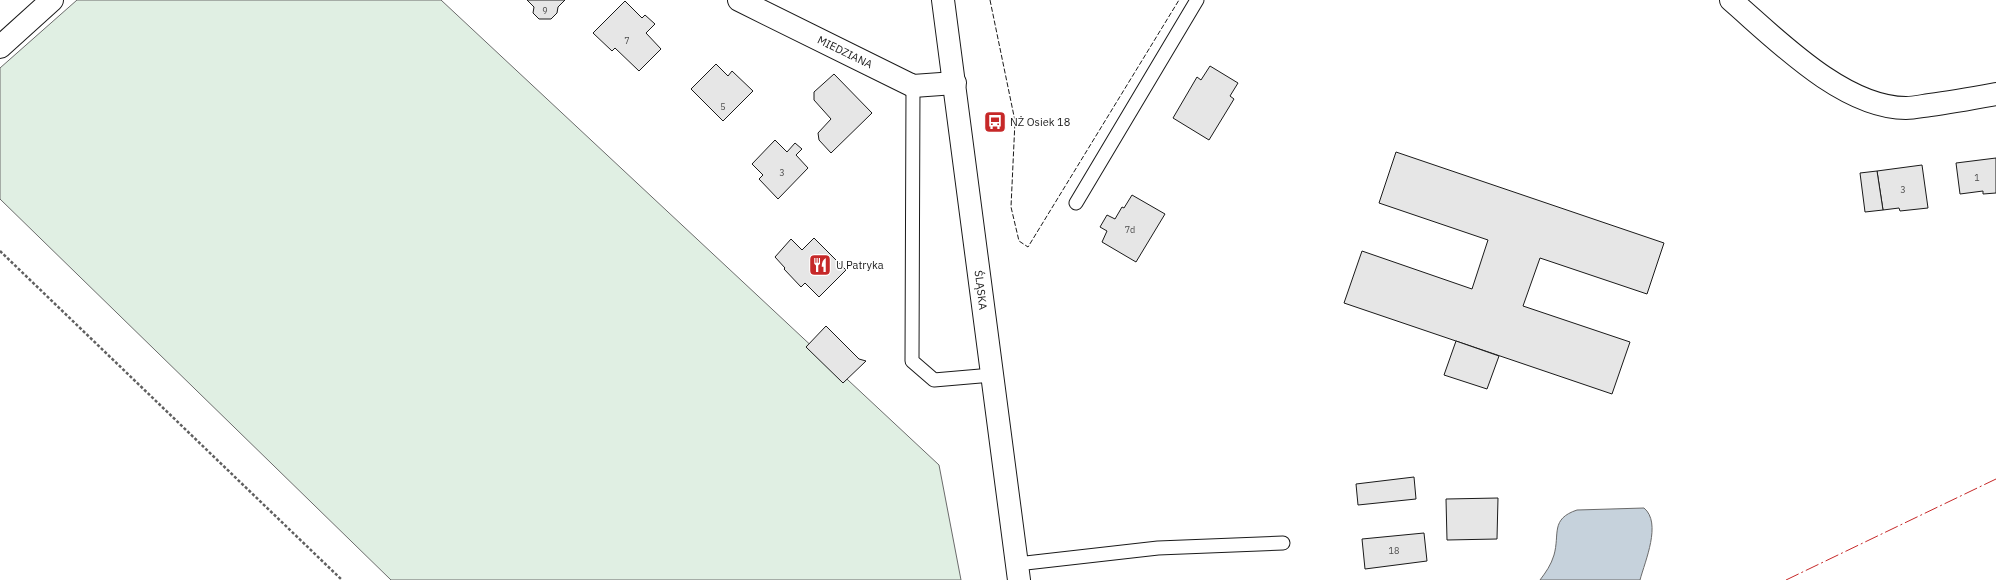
<svg xmlns="http://www.w3.org/2000/svg" width="1996" height="580" font-family="'IBM Plex Sans',sans-serif">
<style>
.green{fill:#e0efe3;stroke:#6a6a6a}
.water{fill:#c6d2dc;stroke:#6a6a6a}
.building{fill:#e6e6e6;stroke:#1a1a1a}
.lines{fill:none;stroke-linecap:round;stroke-linejoin:round}
.service-casing{stroke:#1a1a1a;stroke-width:15}
.minor-casing{stroke:#1a1a1a;stroke-width:24}
.primary-casing{stroke:#1a1a1a;stroke-width:24}
.path{stroke:#5f5f5f;stroke-width:2.5;stroke-dasharray:3 2;stroke-linecap:butt}
.service{stroke:#fff;stroke-width:13}
.minor{stroke:#fff;stroke-width:22}
.primary{stroke:#fff;stroke-width:22}
.fence{stroke:#1a1a1a;stroke-width:1;stroke-dasharray:5 2;stroke-linecap:butt}
.power{stroke:#c62828;stroke-width:1;stroke-dasharray:14 3 2 3;stroke-linecap:butt}
.labels{text-anchor:middle;dominant-baseline:central;stroke-width:3;stroke-linejoin:round;paint-order:stroke}
.number-label{font-size:9px;fill:#4d4d4d}
.street-label{font-size:11px;fill:#1a1a1a;stroke:#fff}
.poi-label{font-size:11px;fill:#1a1a1a;stroke:#fff;text-anchor:start}
</style>
<rect width="100%" height="100%" fill="#fff"/>
<path class="green" d="M77 0H441L939 465 961 580H391L0 199V68Z"/>
<path class="water" d="M1644 508C1662 523 1645 561 1640 580H1540C1546 572 1551 565 1554 555 1560 534 1550 519 1577 510Z"/>
<g class="building">
<path d="M527 0H565L558 7 557 13 551 19H539L533 13 534 7Z"/>
<path d="M625 1 642 18 645 15 655 24 646 33 661 49 639 71 615 48 612 51 593 33Z"/>
<path d="M716 64 728 76 732 71 753 91 723 121 691 89Z"/>
<path d="M1210 66 1238 83 1230 96 1234 99 1209 140 1173 118 1197 77 1201 80Z"/>
<path d="M834 74 872 113 831 153 819 140 818 133 831 119 814 100V92Z"/>
<path d="M775 140 787 152 795 143 802 149 796 155 808 168 778 199 759 179 763 175 752 164Z"/>
<path d="M1396 152 1664 243 1647 294 1540 258 1523 306 1630 342 1612 394 1344 303 1362 251 1472 289 1488 240 1379 203Z"/>
<path d="M1996 158V193L1983 194V191L1960 194 1956 163Z"/>
<path d="M1922 165 1928 208 1900 211 1899 208 1883 210 1877 171Z"/>
<path d="M1877 171 1883 210 1865 212 1860 173Z"/>
<path d="M1132 195 1165 214 1136 262 1102 242 1107 231 1100 227 1107 215 1115 219 1122 207 1124 208Z"/>
<path d="M814 238 846 270 819 297 805 283 801 287 784 269 785 268 775 257 791 239 802 250Z"/>
<path d="M826 326 859 359 866 361 843 383 806 347Z"/>
<path d="M1456 341 1499 356 1487 389 1444 375Z"/>
<path d="M1414 477 1416 499 1358 505 1356 484Z"/>
<path d="M1498 498 1497 539 1447 540 1446 499Z"/>
<path d="M1424 533 1427 561 1365 569 1362 539Z"/>
</g>
<g class="lines">
<g class="service-casing">
<g id="service">
<path d="M913 86 912 361 934 380 992 375"/>
<path d="M1076 203 1197 0"/>
<path d="M1017 564 1158 548 1283 543"/>
</g>
</g>
<g class="minor-casing">
<g id="minor">
<path d="M739 0 913 86 955 83"/>
<path d="M1731 0C1776 39 1843 108 1906 108 1914 108 1922 106 1930 105 1952 102 1974 98 1996 94"/>
<path d="M0 47 52 0"/>
</g>
</g>
<g class="primary-casing">
<path id="primary" d="M943 0 1019 580"/>
</g>
<path class="path" d="M0 251 342 580"/>
<use href="#service" class="service"/>
<use href="#minor" class="minor"/>
<use href="#primary" class="primary"/>
<path class="fence" d="M990 0 1015 121 1011 207 1019 241 1028 247 1179 0"/>
<path class="power" d="M1786 580 1996 479"/>
</g>
<defs>
<g id="bus-square" transform="scale(1.15)"><rect x="-9" y="-9" width="18" height="18" rx="4" fill="#c62828" stroke="#fff"/><path d="M-5-6H5V4H4V6H2V4H-2V6H-4V4H-5ZM-3.5-4V0h7V-4ZM-3.5 1.2v1.5H-2V1.2ZM2 1.2v1.5H3.5V1.2Z" fill="#fff"/></g>
<g id="restaurant-square" transform="scale(1.15)"><rect x="-9" y="-9" width="18" height="18" rx="4" fill="#c62828" stroke="#fff"/><path d="M-5-6h1v4h1v-4h1v4h1v-4h1v5L-1.5 .5V6h-2V.5L-5-1ZM5-6V6H3V1.5H1.5Q1.5-4 5-6Z" fill="#fff"/></g>
</defs>
<g fill-rule="evenodd">
<use href="#bus-square" x="995" y="122"/>
<use href="#restaurant-square" x="820" y="265"/>
</g>
<g class="labels">
<g class="number-label">
<text x="545" y="10">9</text>
<text x="627" y="40">7</text>
<text x="723" y="106">5</text>
<text x="782" y="172">3</text>
<text x="1977" y="177">1</text>
<text x="1903" y="189">3</text>
<text x="1130" y="229">7d</text>
<text x="1394" y="550">18</text>
</g>
<g class="street-label">
<text transform="translate(845 52) rotate(26)">MIEDZIANA</text>
<text transform="translate(981 290) rotate(83)">ŚLĄSKA</text>
</g>
<g class="poi-label">
<text x="1010" y="122">NŻ Osiek 18</text>
<text x="836" y="265">U Patryka</text>
</g>
</g>
</svg>
